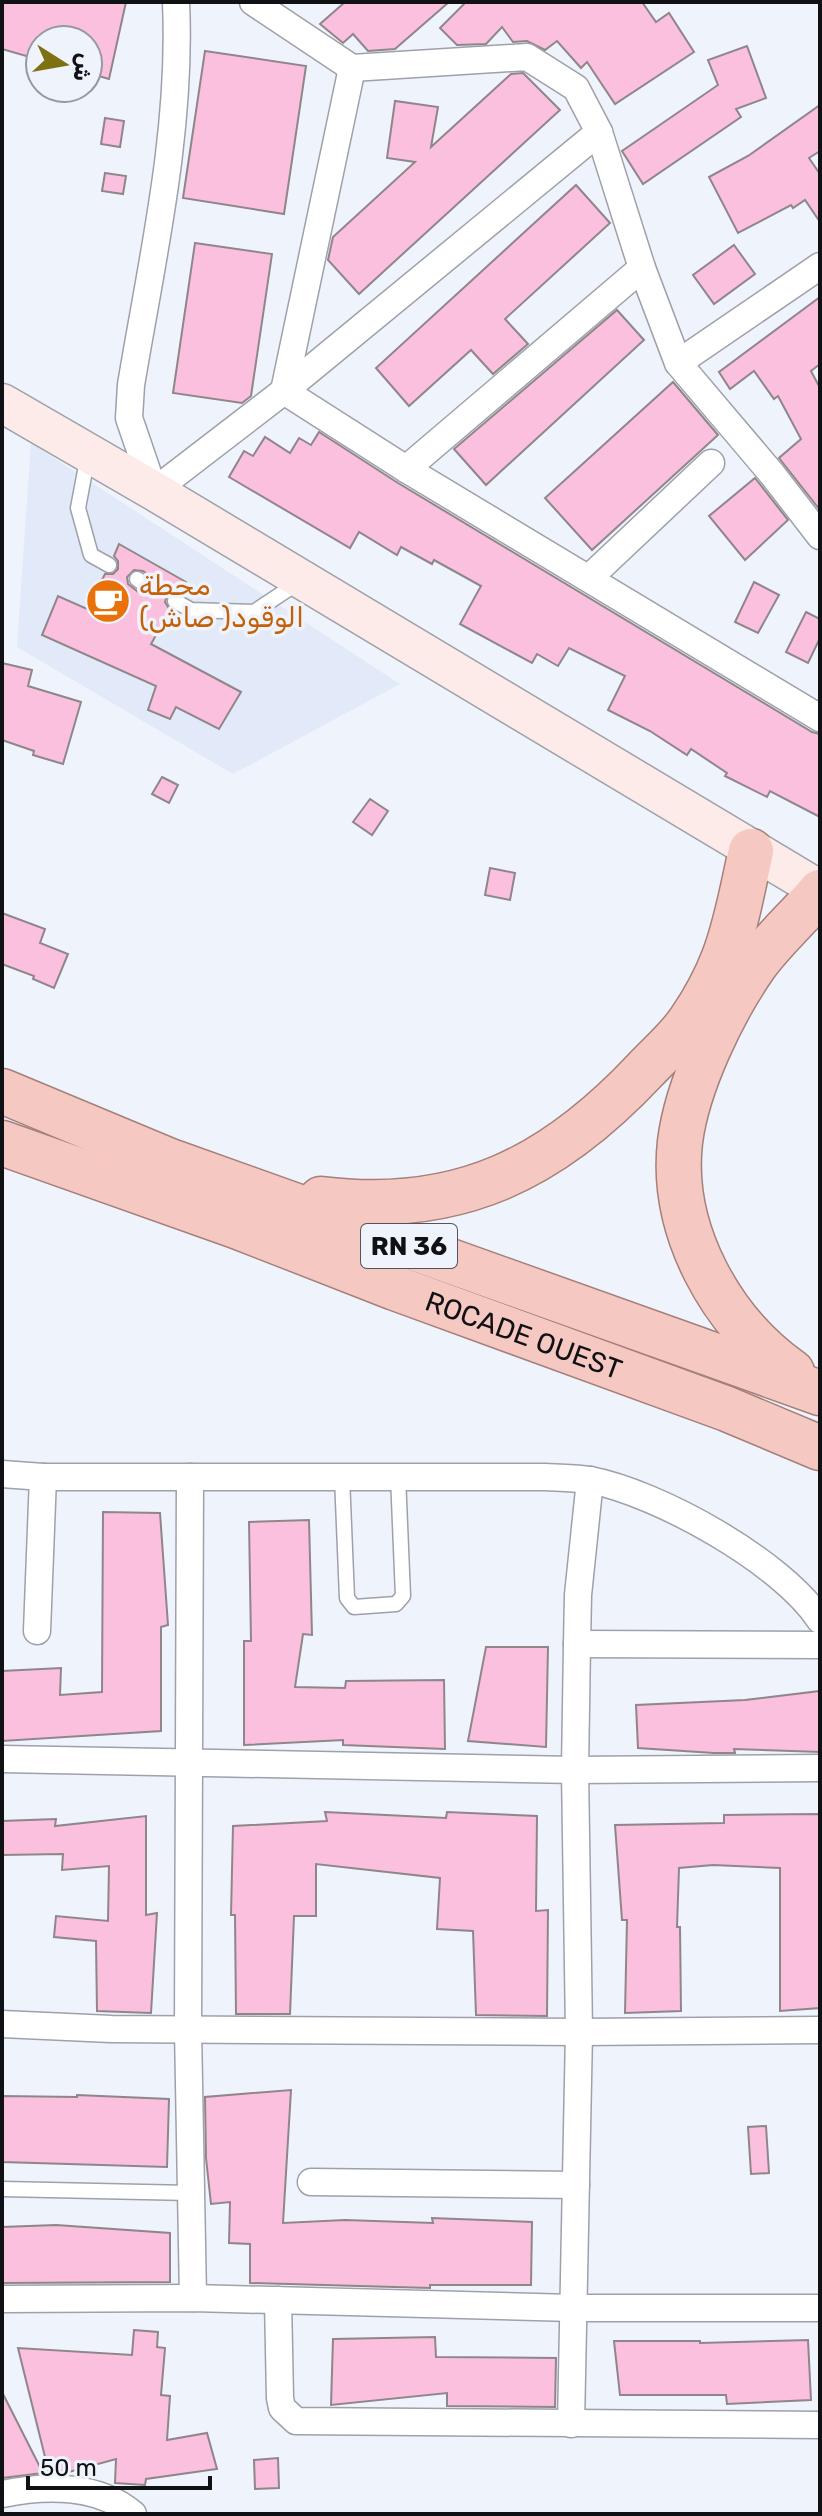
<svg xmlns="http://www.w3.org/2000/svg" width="822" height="2516" font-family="Rubik,'Noto Naskh Arabic',sans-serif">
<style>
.built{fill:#e2e9f8}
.building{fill:#fbc0de;stroke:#8f868a;stroke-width:2;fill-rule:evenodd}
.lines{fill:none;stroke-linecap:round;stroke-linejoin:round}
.service-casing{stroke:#9ea1a9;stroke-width:17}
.minor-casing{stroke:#9ea1a9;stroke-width:29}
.secondary-casing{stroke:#9ea1a9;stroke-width:41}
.trunk-casing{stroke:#a4807b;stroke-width:47}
.service{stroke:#fff;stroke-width:14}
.minor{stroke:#fff;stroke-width:26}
.secondary{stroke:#fcebe8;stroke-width:38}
.trunk{stroke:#f6c8c2;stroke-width:44}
.labels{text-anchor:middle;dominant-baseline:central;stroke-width:7;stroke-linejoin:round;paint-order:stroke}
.shield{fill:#eff3fb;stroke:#535559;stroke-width:2}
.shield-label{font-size:26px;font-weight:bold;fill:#101114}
.food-label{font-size:28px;fill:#c56008;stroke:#eff3fb;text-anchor:start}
.street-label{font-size:28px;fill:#101114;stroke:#eff3fb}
</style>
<rect width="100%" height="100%" fill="#eff3fb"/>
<path class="built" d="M31 443 400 684 233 774 17 647Z"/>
<g class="building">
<path d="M2 2H126L109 79 88 73V40H40V60L2 49Z"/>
<path d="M345 2H449L395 49 368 51 353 34 343 43 320 24Z"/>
<path d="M466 2H642L656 22 669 13 694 52 615 104 587 62 581 68 557 41 545 50 527 41 513 42 502 27 486 44 457 45 440 28Z"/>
<path d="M747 46 766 98 736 109 741 117 643 184 622 151 718 85 708 60Z"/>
<path d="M205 51 306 66 284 214 183 198Z"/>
<path d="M523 73 560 110 359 294 328 260 333 237 415 162 387 158 395 101 438 107 431 147 511 74Z"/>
<path d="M820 105V151L809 158 820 174V222L805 200 793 208 791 205 738 233 709 177 748 156Z"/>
<path d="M105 118 124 121 120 147 101 144Z"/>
<path d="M105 173 126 176 123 194 102 191Z"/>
<path d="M576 185 610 223 505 319 528 344 493 374 471 350 409 406 376 368Z"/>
<path d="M195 243 272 254 251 396 242 403 173 393Z"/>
<path d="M734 245 755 274 714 304 693 275Z"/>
<path d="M820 297V364L811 371 820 388V510L779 458 801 439 778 396 774 399 754 371 730 389 719 372Z"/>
<path d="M617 310 644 340 486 485 454 449Z"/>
<path d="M673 382 718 435 592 550 545 498Z"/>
<path d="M319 432 398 483 812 732 820 734V817L770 791 767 797 725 776 727 773 691 749 687 755 650 731 608 710 625 676 569 648 558 666 537 654 532 663 460 624 481 586 434 560 432 564 401 547 397 555 359 532 350 548 229 477 244 451 253 456 265 437 290 453 299 438 311 445Z"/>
<path d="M755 478 788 520 745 560 709 516Z"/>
<path d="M119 544 186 582 180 592 174 591 167 595 165 602 170 610 151 644 241 692 219 729 176 707 170 719 148 710 156 686 42 635 58 596 87 609 105 574H113L118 569V561L114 556ZM134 570 143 571 156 581 157 588 152 595H142L128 584 127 577Z"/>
<path d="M754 582 779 595 758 633 735 622Z"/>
<path d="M806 612 820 619V638L808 663 786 652Z"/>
<path d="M2 663 32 670 28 686 81 702 63 764 33 755 34 751 2 740Z"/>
<path d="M162 777 178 785 169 803 152 794Z"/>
<path d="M370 799 388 811 372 835 353 822Z"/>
<path d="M490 868 515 873 510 900 485 895Z"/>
<path d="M2 913 45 929 40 943 68 954 54 988 33 979 34 976 2 964Z"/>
<path d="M103 1512 160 1513 168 1625 161 1627V1731L2 1741V1671L61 1668 60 1695 102 1692Z"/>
<path d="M309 1520 312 1635 303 1634 295 1687 345 1688 346 1681 444 1680 445 1749 343 1745V1740L244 1745V1641H251L249 1522Z"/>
<path d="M486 1647H548L546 1747 468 1741Z"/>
<path d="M820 1691V1752L734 1749 735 1753H714L638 1748 636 1705 745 1700Z"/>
<path d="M325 1812 446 1818 447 1812 537 1816 536 1911 548 1910 547 2016 476 2015 473 1931 437 1929 440 1878 316 1864V1916H294L290 2014H236L235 1915H231L233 1826 327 1821Z"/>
<path d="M820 1814V2008L780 2011V1868L713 1865 679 1868 677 1927H680L681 2011 625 2013 627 1920H622L615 1825 724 1823V1815Z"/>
<path d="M146 1816V1915L157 1913 151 2013 97 2011 96 1941 54 1937 56 1916 108 1921 109 1866 62 1870 63 1854 2 1855V1821L56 1819 55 1826Z"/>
<path d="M291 2090 283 2223 345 2220 433 2223 432 2218 532 2222 531 2285H430V2288L250 2283V2244L229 2243 230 2202 211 2204 206 2158 205 2097Z"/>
<path d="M77 2095 169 2099 167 2167 2 2162V2096L77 2097Z"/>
<path d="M766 2126 769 2173 751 2174 748 2127Z"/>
<path d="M56 2225 170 2233V2282L2 2283V2227Z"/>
<path d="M134 2330 158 2332 157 2347 165 2348 161 2395 170 2396 167 2440 207 2433 217 2469 146 2479 145 2485 115 2483 116 2459 65 2473 64 2471 49 2473 18 2348 132 2355Z"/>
<path d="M435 2337 436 2357 556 2358 555 2407 447 2406V2393L331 2405 333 2339Z"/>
<path d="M808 2340 811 2400 727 2404 726 2395H620L614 2341H700V2343Z"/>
<path d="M2 2392 43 2473 2 2478Z"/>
<path d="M278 2458 279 2488 255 2489 254 2460Z"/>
</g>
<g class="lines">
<g class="service-casing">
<g id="service">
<path d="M88 455 78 508 91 555 109 565"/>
<path d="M137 579 147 586"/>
<path d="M175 601 191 610 254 612 299 582"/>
<path d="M342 1477 347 1598 354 1607 396 1604 403 1596 398 1476"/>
<path d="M2 2189 191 2193"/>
</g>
</g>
<g class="minor-casing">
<g id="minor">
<path d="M176 2C182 131 152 259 131 385L129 418 154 491 284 391 599 132"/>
<path d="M253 2 352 68 527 57 576 88 599 132 642 268 678 363 772 474 820 536"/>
<path d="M352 68 284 391 406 469 820 718"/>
<path d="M678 363 820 266"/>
<path d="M406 469 642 268"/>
<path d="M589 578 711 463"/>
<path d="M2 1474 43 1477"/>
<path d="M190 1477 188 2029 193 2298"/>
<path d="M37 1631 43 1477H546C561 1478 576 1478 590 1480 658 1493 781 1561 820 1620"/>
<path d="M577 1644 820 1645"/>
<path d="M2 1759 575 1770 820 1768"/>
<path d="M2 2024 111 2029 579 2032 820 2030"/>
<path d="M311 2182 576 2185"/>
<path d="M2 2299 193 2298 573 2308H820"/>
<path d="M278 2300 280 2398 282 2408 296 2421 820 2425"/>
<path d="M571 2424 579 2032 575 1770 577 1644 578 1595 590 1480"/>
<path d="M2 2494C45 2485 98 2484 133 2514"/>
</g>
</g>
<g class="secondary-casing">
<path id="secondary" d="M2 403 154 491 820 890"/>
</g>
<g class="trunk-casing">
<g id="trunk">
<path d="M2 1091 170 1161 820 1393"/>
<path id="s1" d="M2 1143 236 1226 395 1288 727 1409 820 1448"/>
<path d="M321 1199C459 1216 553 1168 645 1070 660 1054 678 1039 690 1021 703 1002 716 978 724 957 737 923 743 886 751 851"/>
<path d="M792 1372C721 1322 670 1230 680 1142 687 1085 723 1011 755 965 773 940 800 916 820 892"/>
</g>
</g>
<use href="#service" class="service"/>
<use href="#minor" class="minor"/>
<use href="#secondary" class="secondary"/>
<use href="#trunk" class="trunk"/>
</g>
<defs>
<g id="cafe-disc" transform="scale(2.3)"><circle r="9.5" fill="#e8710a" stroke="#eff3fb"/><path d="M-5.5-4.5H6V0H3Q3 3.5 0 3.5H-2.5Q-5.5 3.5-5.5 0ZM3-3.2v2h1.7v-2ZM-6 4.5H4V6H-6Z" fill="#fff"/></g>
</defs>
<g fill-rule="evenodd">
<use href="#cafe-disc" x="108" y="601"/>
</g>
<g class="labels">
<rect class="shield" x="361" y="1224" width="96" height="44" rx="6"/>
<g class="shield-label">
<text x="409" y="1246">RN 36</text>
</g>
<g class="food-label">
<text x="139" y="585">محطة<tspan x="139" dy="32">الوقود( صاش)</tspan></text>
</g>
<g class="street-label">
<text stroke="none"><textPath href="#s1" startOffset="556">ROCADE OUEST</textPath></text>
</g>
</g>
<rect width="822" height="2516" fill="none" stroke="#101114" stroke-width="8"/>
<g transform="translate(64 64) rotate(101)"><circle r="38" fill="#eff3fb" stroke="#96999f" stroke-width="2"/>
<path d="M0-6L14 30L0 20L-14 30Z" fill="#7d7111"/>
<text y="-12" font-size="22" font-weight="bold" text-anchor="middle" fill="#101114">ش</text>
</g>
<path d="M28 2476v12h182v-12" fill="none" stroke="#101114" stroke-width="4"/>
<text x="40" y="2476" font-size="24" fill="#101114" stroke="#eff3fb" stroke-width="6" paint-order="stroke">50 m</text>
</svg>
